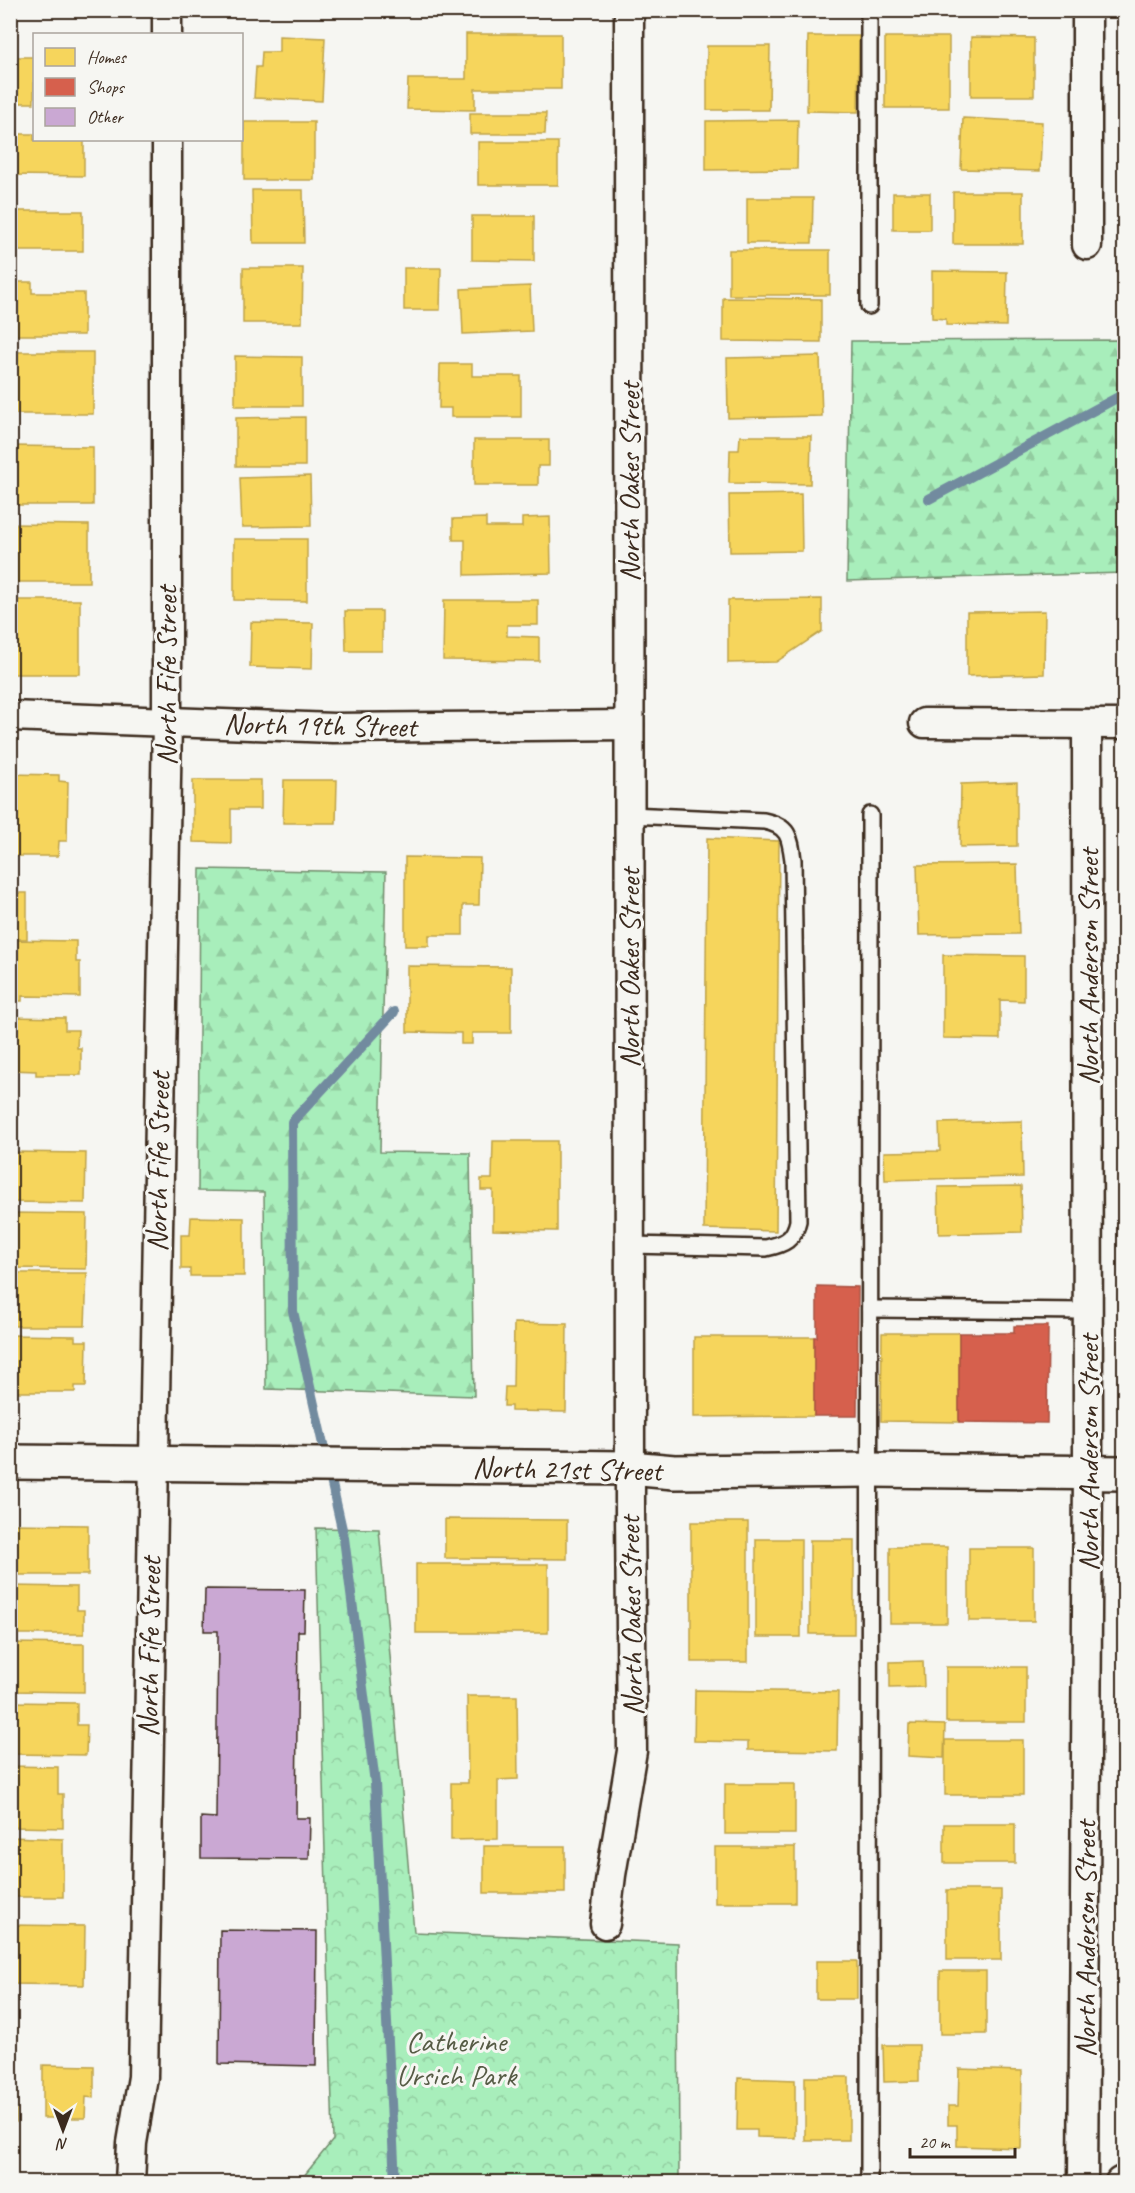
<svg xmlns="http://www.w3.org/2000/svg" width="1135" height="2193" font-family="Caveat,sans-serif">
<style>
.forest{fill:url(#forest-firs);stroke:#728c6c;stroke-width:1.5}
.park{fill:url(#park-crowns);stroke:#728c6c;stroke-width:1.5}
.homes{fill:#f6d55c;stroke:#bea249;stroke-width:1.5}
.shops{fill:#d6604d;stroke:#a8503f;stroke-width:1.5}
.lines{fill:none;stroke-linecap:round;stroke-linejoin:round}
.stream{stroke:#728b9f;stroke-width:10}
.building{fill:#caa8d3;stroke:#3b2a1e;stroke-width:1.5}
.service-casing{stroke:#3b2a1e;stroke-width:20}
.minor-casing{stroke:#3b2a1e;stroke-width:33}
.secondary-casing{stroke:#3b2a1e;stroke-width:38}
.service{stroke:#f6f6f2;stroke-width:15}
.minor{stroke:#f6f6f2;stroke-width:28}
.secondary{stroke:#f6f6f2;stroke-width:33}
.labels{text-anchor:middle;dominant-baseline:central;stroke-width:6;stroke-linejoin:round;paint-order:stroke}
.street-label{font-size:30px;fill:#3b2a1e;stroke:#f6f6f2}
.park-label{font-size:30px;fill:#565b45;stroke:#f6f6f2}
</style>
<defs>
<pattern id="forest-firs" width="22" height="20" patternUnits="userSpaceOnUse" patternTransform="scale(1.5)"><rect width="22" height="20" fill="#a8eebb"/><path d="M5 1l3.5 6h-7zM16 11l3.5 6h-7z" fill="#92cca0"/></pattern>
<pattern id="park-crowns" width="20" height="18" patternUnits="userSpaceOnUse" patternTransform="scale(1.5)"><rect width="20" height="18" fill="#a8eebb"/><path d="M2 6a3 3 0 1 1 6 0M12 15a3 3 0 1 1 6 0" fill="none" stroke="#92cca0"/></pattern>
</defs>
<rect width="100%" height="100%" fill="#f6f6f2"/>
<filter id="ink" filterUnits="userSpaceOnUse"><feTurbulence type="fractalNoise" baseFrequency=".0167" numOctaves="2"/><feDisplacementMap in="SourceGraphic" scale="12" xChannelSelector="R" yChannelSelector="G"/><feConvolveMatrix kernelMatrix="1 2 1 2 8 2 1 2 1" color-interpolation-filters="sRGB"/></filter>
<g filter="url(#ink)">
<g class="forest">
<path d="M1124 340V573L847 581 851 341Z"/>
<path d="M200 869 386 872 380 1152 470 1153 474 1396 266 1389 264 1192 198 1191Z"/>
</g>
<path class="park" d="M316 1528 379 1529 414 1932 678 1943 679 2182H299L333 2140Z"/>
<g class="homes">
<path d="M466 34H561V89H475V110L407 109 408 79H466Z"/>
<path d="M279 36 325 38 322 101 254 98 256 67H261L262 52H279Z"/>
<path d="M808 36H859L858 112 807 111Z"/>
<rect x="885" y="37" width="64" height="71"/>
<path d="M971 37 1034 38V96H971Z"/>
<path d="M707 46H770L769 110H707Z"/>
<rect x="10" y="57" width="24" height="46"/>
<path d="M470 113H546L545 134H470Z"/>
<path d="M963 118 1042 122 1040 171 961 169Z"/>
<path d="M798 120 797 169 706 170V121Z"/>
<rect x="244" y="122" width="70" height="58"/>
<path d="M12 134H34V140H84V176L12 175Z"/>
<rect x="478" y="142" width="80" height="43"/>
<path d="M252 190H303L304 243H253Z"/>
<rect x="953" y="192" width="70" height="52"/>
<rect x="893" y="193" width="37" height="37"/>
<path d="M747 198H813L812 243H747Z"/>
<rect x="10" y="211" width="73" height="40"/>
<path d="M472 216H534V261L472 260Z"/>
<rect x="729" y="250" width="101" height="45"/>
<path d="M243 268H303L302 323H243Z"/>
<path d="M404 268H441L440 310H404Z"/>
<path d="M932 271 1007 272 1006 326 946 325V319L932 318Z"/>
<path d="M10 282H32V293H84V335H12Z"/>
<path d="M530 286 532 331 463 334 461 289Z"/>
<path d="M723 298 821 299V342L723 341Z"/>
<path d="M12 352H93V414H11Z"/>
<path d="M235 356 302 357V406H235Z"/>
<path d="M820 356 822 416 728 418 727 358Z"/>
<path d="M440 364H472V376H521V417H451V408H439Z"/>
<path d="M305 417V466H236V418Z"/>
<path d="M740 436H811L810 484 729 483 730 450H739Z"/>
<path d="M474 440H549V466H538V485H474Z"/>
<path d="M10 446 93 447V505H10Z"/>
<path d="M310 476 311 526 242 527 240 478Z"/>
<path d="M801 494 802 551 730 552 729 495Z"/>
<path d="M550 517 551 573 465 575V540H453V519L486 518V527H522V518Z"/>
<path d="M10 524 89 525V582H10Z"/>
<path d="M234 539H307V601L234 600Z"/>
<path d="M822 599V631L776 662 728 663V600Z"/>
<rect x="10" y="600" width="70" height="74"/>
<path d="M444 600H538V625H507V636L539 637V661L443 660Z"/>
<path d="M345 611H382V651H346Z"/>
<path d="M1045 611 1044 674 967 676V612Z"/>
<path d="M251 622 313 623 312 669 250 667Z"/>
<path d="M10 774 59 775V781L68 782 67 841H59L58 856H10Z"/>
<path d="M193 780H261V809H231V843L193 842Z"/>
<path d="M284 780H337L336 823H283Z"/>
<path d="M1017 782V846L960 847 961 784Z"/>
<path d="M707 838 779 841 776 1231 704 1229Z"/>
<path d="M405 857 480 858 479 905H463V935H429V946H405Z"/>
<path d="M1017 864 1019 934 919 935 917 865Z"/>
<rect x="10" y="893" width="17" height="46"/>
<path d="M10 940 76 941V962H80V997L22 996V1001H10Z"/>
<path d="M943 955 1024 956V1001L1000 1000V1039L943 1038Z"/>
<path d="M407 966 511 967V1033H472V1044H461V1033L407 1032Z"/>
<path d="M10 1017 65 1018V1030H78L77 1048H81V1075H36V1071L10 1070Z"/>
<path d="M1022 1121 1023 1177 885 1180 884 1152 940 1151 939 1123Z"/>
<path d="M493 1141H557V1231L493 1230V1190H481V1179H492Z"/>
<path d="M10 1152 86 1153 85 1203 10 1202Z"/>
<path d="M1021 1186 1022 1232 939 1234 938 1187Z"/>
<path d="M10 1213 87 1214 86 1269 10 1268Z"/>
<path d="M191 1217 244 1218V1276H190V1269H181V1235H190Z"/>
<path d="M13 1273H87L85 1326H14L15 1299H10V1278H12Z"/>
<path d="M514 1323 567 1324 566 1412 511 1411V1406H504L505 1387H513Z"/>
<path d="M882 1333H959V1422L881 1421Z"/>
<path d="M10 1335 75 1336V1341H87L86 1386H75V1392H10Z"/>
<path d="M694 1337H814V1416L694 1417Z"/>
<path d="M445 1519 567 1520V1559L445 1558Z"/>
<rect x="691" y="1522" width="57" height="140"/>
<path d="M10 1524 88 1525V1575H10Z"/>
<rect x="756" y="1539" width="45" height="98"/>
<rect x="810" y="1540" width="44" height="94"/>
<rect x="890" y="1547" width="57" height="76"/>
<rect x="969" y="1548" width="65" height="73"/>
<rect x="416" y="1564" width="132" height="69"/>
<path d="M10 1586 77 1587V1610H84V1634H10Z"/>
<path d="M10 1643 84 1644V1692L10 1691Z"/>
<path d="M923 1661 924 1687 890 1688V1662Z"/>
<rect x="946" y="1667" width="80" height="55"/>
<path d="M695 1690 838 1692 837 1751 748 1750V1742L694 1741Z"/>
<path d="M467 1696H517L518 1779 498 1780V1839L451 1840V1783H468Z"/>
<path d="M10 1702 77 1703V1725H87L86 1755 10 1754Z"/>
<path d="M909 1724 945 1725 944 1758 908 1756Z"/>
<rect x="945" y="1740" width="78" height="55"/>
<path d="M10 1766 58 1767V1794H63V1828L14 1827V1807H10Z"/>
<rect x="725" y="1784" width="70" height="50"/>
<rect x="944" y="1824" width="71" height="39"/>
<path d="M10 1837 63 1839V1897H10Z"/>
<rect x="484" y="1846" width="81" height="47"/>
<rect x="715" y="1847" width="80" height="56"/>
<rect x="947" y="1890" width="54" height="70"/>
<path d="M10 1925 85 1926 84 1985 10 1984Z"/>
<rect x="816" y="1961" width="41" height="38"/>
<rect x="940" y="1971" width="46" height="63"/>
<path d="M10 2041H17L16 2122H10Z"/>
<path d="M883 2045H919V2081L884 2082Z"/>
<path d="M43 2065 94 2066V2098L86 2097 85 2118H43Z"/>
<path d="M959 2069 1022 2071 1021 2148 957 2146V2125H948V2106H958Z"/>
<rect x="805" y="2077" width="44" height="63"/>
<path d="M738 2078 795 2080V2138L757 2137V2130H737Z"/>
</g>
<g class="shops">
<path d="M817 1286 858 1287 857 1416H814V1337H817Z"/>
<path d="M1014 1326H1048L1047 1423 959 1422V1333H1014Z"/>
</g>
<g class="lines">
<g class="stream">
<path d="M929 499 1124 394"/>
<path d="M394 1012 292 1122 293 1311 344 1538 375 1783 395 2182"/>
</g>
</g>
<g class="building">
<path d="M205 1589 305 1590 304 1631H298L296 1818H310L309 1859 201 1858V1817L216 1818 218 1631H204Z"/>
<path d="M220 1930 317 1931 316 2066 219 2064Z"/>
</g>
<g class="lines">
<g class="service-casing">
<g id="service">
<path d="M869 10V306"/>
<path d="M629 815 764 821C789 826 790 837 793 860L798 1221C794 1240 784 1244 766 1248L630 1245"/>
<path d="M870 1309 1088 1311"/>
<path d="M869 2182 870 815"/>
</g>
</g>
<g class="minor-casing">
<g id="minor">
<path d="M167 10V34"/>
<path d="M1087 10V245"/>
<path d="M10 716 333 728 629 725"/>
<path d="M924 723 1124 724"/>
<path d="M605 1924 611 1875 632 1751 630 1510 629 10"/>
<path d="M130 2182 132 2143 143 2077 167 722V140"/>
<path d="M1083 2182 1088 1472 1087 724"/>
<path d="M1120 2182 1124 2180"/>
</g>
</g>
<g class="secondary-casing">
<path id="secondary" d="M10 1462 630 1468 674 1472 870 1470 1124 1473"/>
</g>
<use href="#service" class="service"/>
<use href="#minor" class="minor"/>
<use href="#secondary" class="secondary"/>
</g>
</g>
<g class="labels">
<g class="street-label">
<text transform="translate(629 482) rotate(-90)">North Oakes Street</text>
<text transform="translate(166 676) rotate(-90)">North Fife Street</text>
<text transform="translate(320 725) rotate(1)">North 19th Street</text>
<text transform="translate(1088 967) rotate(-90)">North Anderson Street</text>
<text transform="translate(629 968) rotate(-90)">North Oakes Street</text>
<text transform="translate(158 1162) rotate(-89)">North Fife Street</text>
<text transform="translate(1088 1453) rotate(-90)">North Anderson Street</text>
<text transform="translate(567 1469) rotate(1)">North 21st Street</text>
<text transform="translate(631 1616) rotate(-91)">North Oakes Street</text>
<text transform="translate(149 1647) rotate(-89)">North Fife Street</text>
<text transform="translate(1085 1939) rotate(-90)">North Anderson Street</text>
</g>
<g class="park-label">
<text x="456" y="2041">Catherine<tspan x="456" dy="34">Ursich Park</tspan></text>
</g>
</g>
<rect width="1135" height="2193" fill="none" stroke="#f6f6f2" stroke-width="36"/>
<rect x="18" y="18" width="1099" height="2157" fill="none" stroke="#3b2a1e" stroke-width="2" filter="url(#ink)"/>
<rect x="33" y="33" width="210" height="108" fill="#f6f6f2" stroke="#aba49d" stroke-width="1.5"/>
<rect x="45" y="48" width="30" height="18" fill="#f6d55c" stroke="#aba49d" stroke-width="1.5"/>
<text x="87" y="63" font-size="18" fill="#3b2a1e">Homes</text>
<rect x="45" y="78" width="30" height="18" fill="#d6604d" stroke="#aba49d" stroke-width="1.5"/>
<text x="87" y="93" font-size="18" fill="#3b2a1e">Shops</text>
<rect x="45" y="108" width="30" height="18" fill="#caa8d3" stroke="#aba49d" stroke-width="1.5"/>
<text x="87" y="123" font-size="18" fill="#3b2a1e">Other</text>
<g transform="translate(63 2130) rotate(180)" stroke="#f6f6f2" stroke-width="4.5" paint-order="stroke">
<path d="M0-4.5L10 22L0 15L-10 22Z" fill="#3b2a1e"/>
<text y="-9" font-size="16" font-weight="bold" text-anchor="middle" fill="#3b2a1e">N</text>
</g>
<path d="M910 2148v9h105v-9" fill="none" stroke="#3b2a1e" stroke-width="3"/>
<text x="919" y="2148" font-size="18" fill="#3b2a1e" stroke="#f6f6f2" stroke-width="4.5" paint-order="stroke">20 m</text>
</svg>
